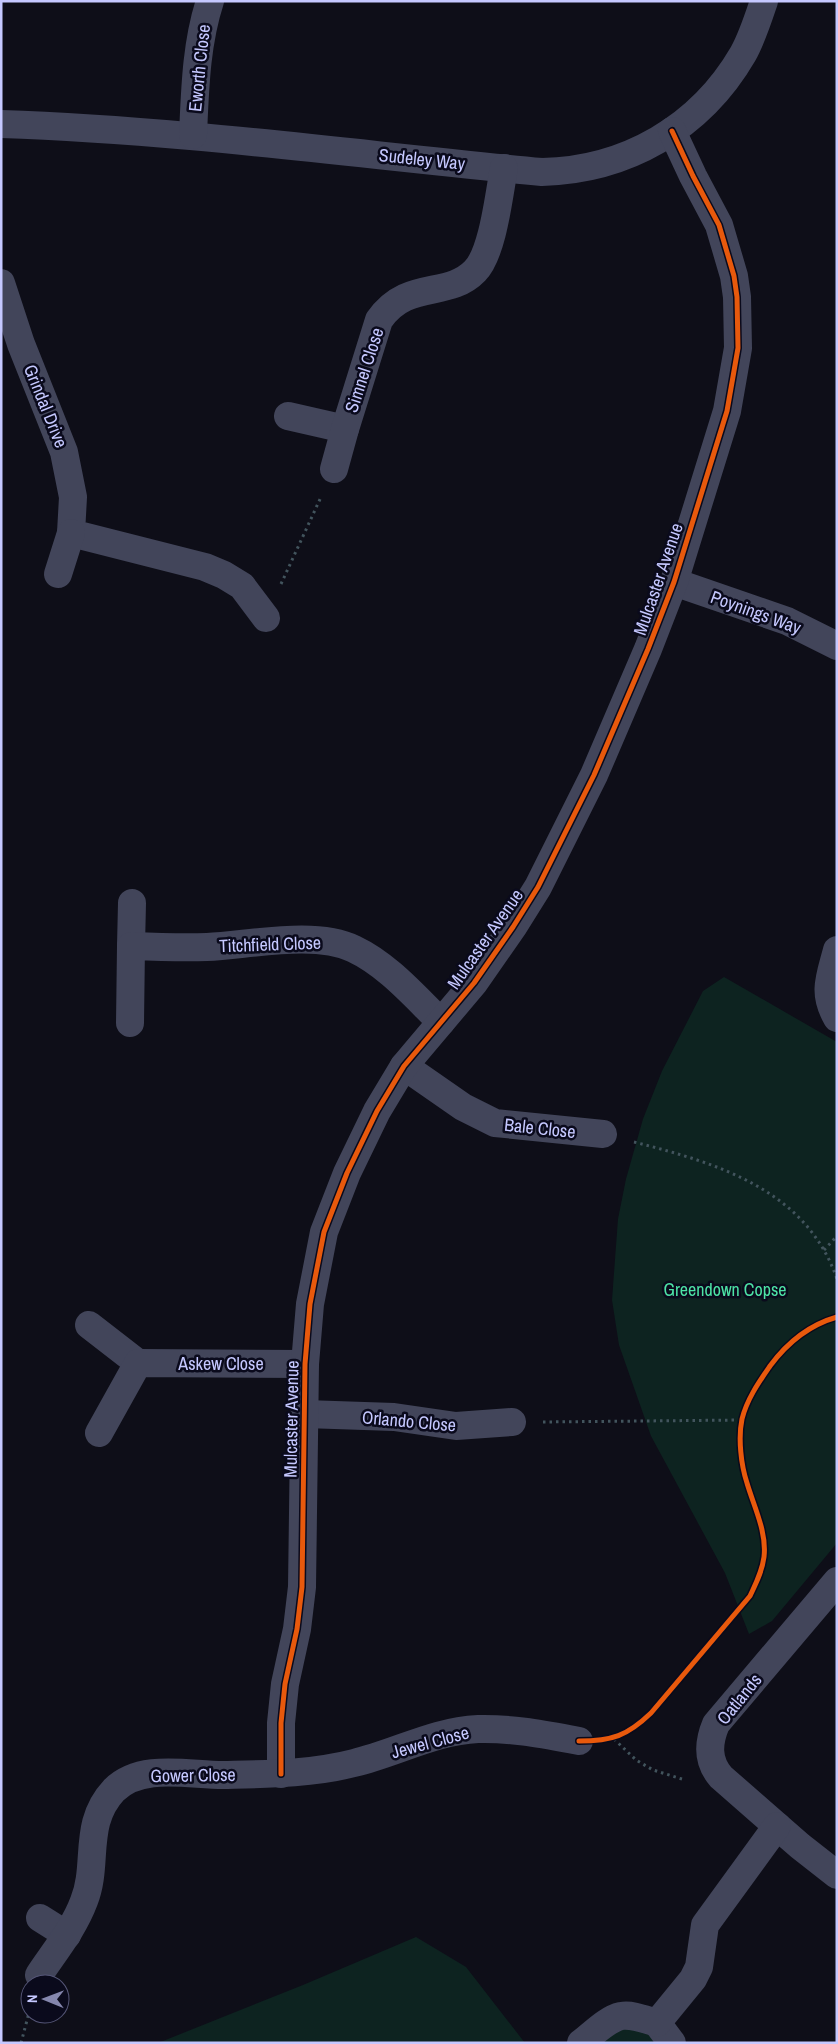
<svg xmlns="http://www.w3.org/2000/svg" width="838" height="2044" font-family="'Archivo Narrow',sans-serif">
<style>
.green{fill:#0d2320}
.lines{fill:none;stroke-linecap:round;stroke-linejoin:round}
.path{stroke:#42545d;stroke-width:3;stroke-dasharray:2.5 4;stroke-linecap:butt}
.minor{stroke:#42455a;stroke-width:28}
.cycleway-casing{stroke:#0a0a1c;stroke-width:8}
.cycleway{stroke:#e8590c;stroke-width:5}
.labels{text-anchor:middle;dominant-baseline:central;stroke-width:5;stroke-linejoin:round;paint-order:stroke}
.street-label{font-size:18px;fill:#c5c8ff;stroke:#0a0a1c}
.park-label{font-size:18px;fill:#4de3a6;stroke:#0a0a1c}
</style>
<rect width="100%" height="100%" fill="#0e0e18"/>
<g class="green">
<path d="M724 977 837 1042V1543L772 1621 749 1634 725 1573 651 1436 619 1345 612 1300 618 1219 626 1179 643 1119 662 1071 703 991Z"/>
<path d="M416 1937 466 1967 525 2043H158L303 1985Z"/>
<path d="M632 2025 650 2033 659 2043H596L614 2029Z"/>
</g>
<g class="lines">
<g class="path">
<path d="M281 584 321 497"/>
<path d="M634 1142C716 1163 806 1189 837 1279"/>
<path d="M824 1250 837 1236"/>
<path d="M543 1422 742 1420"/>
<path d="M614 1739 636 1760 653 1770 685 1780"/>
<path d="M21 2043 30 2009"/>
</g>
<g class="minor">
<path d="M1 124C182 130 361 155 542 172 626 170 700 128 743 54 752 38 758 19 764 1"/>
<path d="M193 135C195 90 196 44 210 1"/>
<path d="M1 283 21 344 64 452 73 497 71 533 205 567 224 575 242 586 266 618"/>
<path d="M288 416 345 429"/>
<path d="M334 469 345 429 379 320C407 279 448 299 475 271 493 253 499 194 504 168"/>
<path d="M58 574 71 533"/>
<path d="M674 582 787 621 837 646"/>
<path d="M131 946 132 903"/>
<path d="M837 950C830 977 822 992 837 1018"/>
<path d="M130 1023 131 946C156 947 182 948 207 947 250 945 315 930 354 949 388 965 415 997 441 1022"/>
<path d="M404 1066 463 1107 495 1123 603 1134"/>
<path d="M89 1325 138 1363"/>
<path d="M305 1414 394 1417 456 1426 512 1422"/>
<path d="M99 1433 138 1363 305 1364"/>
<path d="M837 1581 716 1724C708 1743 707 1761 721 1777L800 1846 837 1875"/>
<path d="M281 1774V1723L285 1684 297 1629 302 1587 305 1364 310 1304 324 1232 347 1173 377 1111 404 1066 474 983 513 927 538 887 594 775 648 649 674 582 727 411 738 348 737 297 734 276 719 225 693 176 672 131"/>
<path d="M40 1918 67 1935"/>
<path d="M39 1975C55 1951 74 1928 84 1901 99 1864 82 1824 114 1790 141 1763 188 1775 223 1775 267 1774 311 1774 354 1763 396 1753 434 1731 478 1729 512 1728 546 1735 579 1741"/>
<path d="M657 2023 672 2043"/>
<path d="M581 2043C593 2034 607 2019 621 2016 633 2014 646 2020 657 2023L693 1979 699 1967 705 1925 777 1826"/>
</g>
<g class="cycleway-casing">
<g id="cycleway">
<path d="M579 1741C612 1741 627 1736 651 1713L750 1596C756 1583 762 1572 764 1557 767 1532 754 1507 747 1483 741 1465 738 1438 742 1419 747 1399 759 1382 770 1366 787 1343 809 1325 837 1317"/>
<path d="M281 1774V1723L285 1684 297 1629 302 1587 305 1364 310 1304 324 1232 347 1173 377 1111 404 1066 474 983 513 927 538 887 594 775 648 649 674 582 727 411 738 348 737 297 734 276 719 225 693 176 672 131"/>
</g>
</g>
<use href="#cycleway" class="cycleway"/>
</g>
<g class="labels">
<g class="street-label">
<text transform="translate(199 68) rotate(-84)">Eworth Close</text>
<text transform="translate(422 159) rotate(6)">Sudeley Way</text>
<text transform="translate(364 370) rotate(-72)">Simnel Close</text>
<text transform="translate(46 406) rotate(68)">Grindal Drive</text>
<text transform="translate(658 579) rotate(-71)">Mulcaster Avenue</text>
<text transform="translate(756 612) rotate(20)">Poynings Way</text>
<text transform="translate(485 939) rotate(-55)">Mulcaster Avenue</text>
<text transform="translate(270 944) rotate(-2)">Titchfield Close</text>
<text transform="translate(540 1128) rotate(6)">Bale Close</text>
<text x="221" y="1363">Askew Close</text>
<text transform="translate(291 1419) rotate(-89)">Mulcaster Avenue</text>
<text transform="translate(409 1421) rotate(5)">Orlando Close</text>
<text transform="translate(739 1699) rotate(-51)">Oatlands</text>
<text transform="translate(430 1742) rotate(-15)">Jewel Close</text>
<text transform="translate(193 1775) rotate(-1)">Gower Close</text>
</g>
<g class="park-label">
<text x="725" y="1289">Greendown Copse</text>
</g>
</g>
<rect width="838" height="2044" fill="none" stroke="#c5c8ff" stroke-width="5"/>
<g transform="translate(45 1999) rotate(271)"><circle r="24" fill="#0a0a1c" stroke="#555677"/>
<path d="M0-4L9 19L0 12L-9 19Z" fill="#8587ae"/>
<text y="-8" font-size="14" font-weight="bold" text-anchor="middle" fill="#c5c8ff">N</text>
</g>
</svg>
